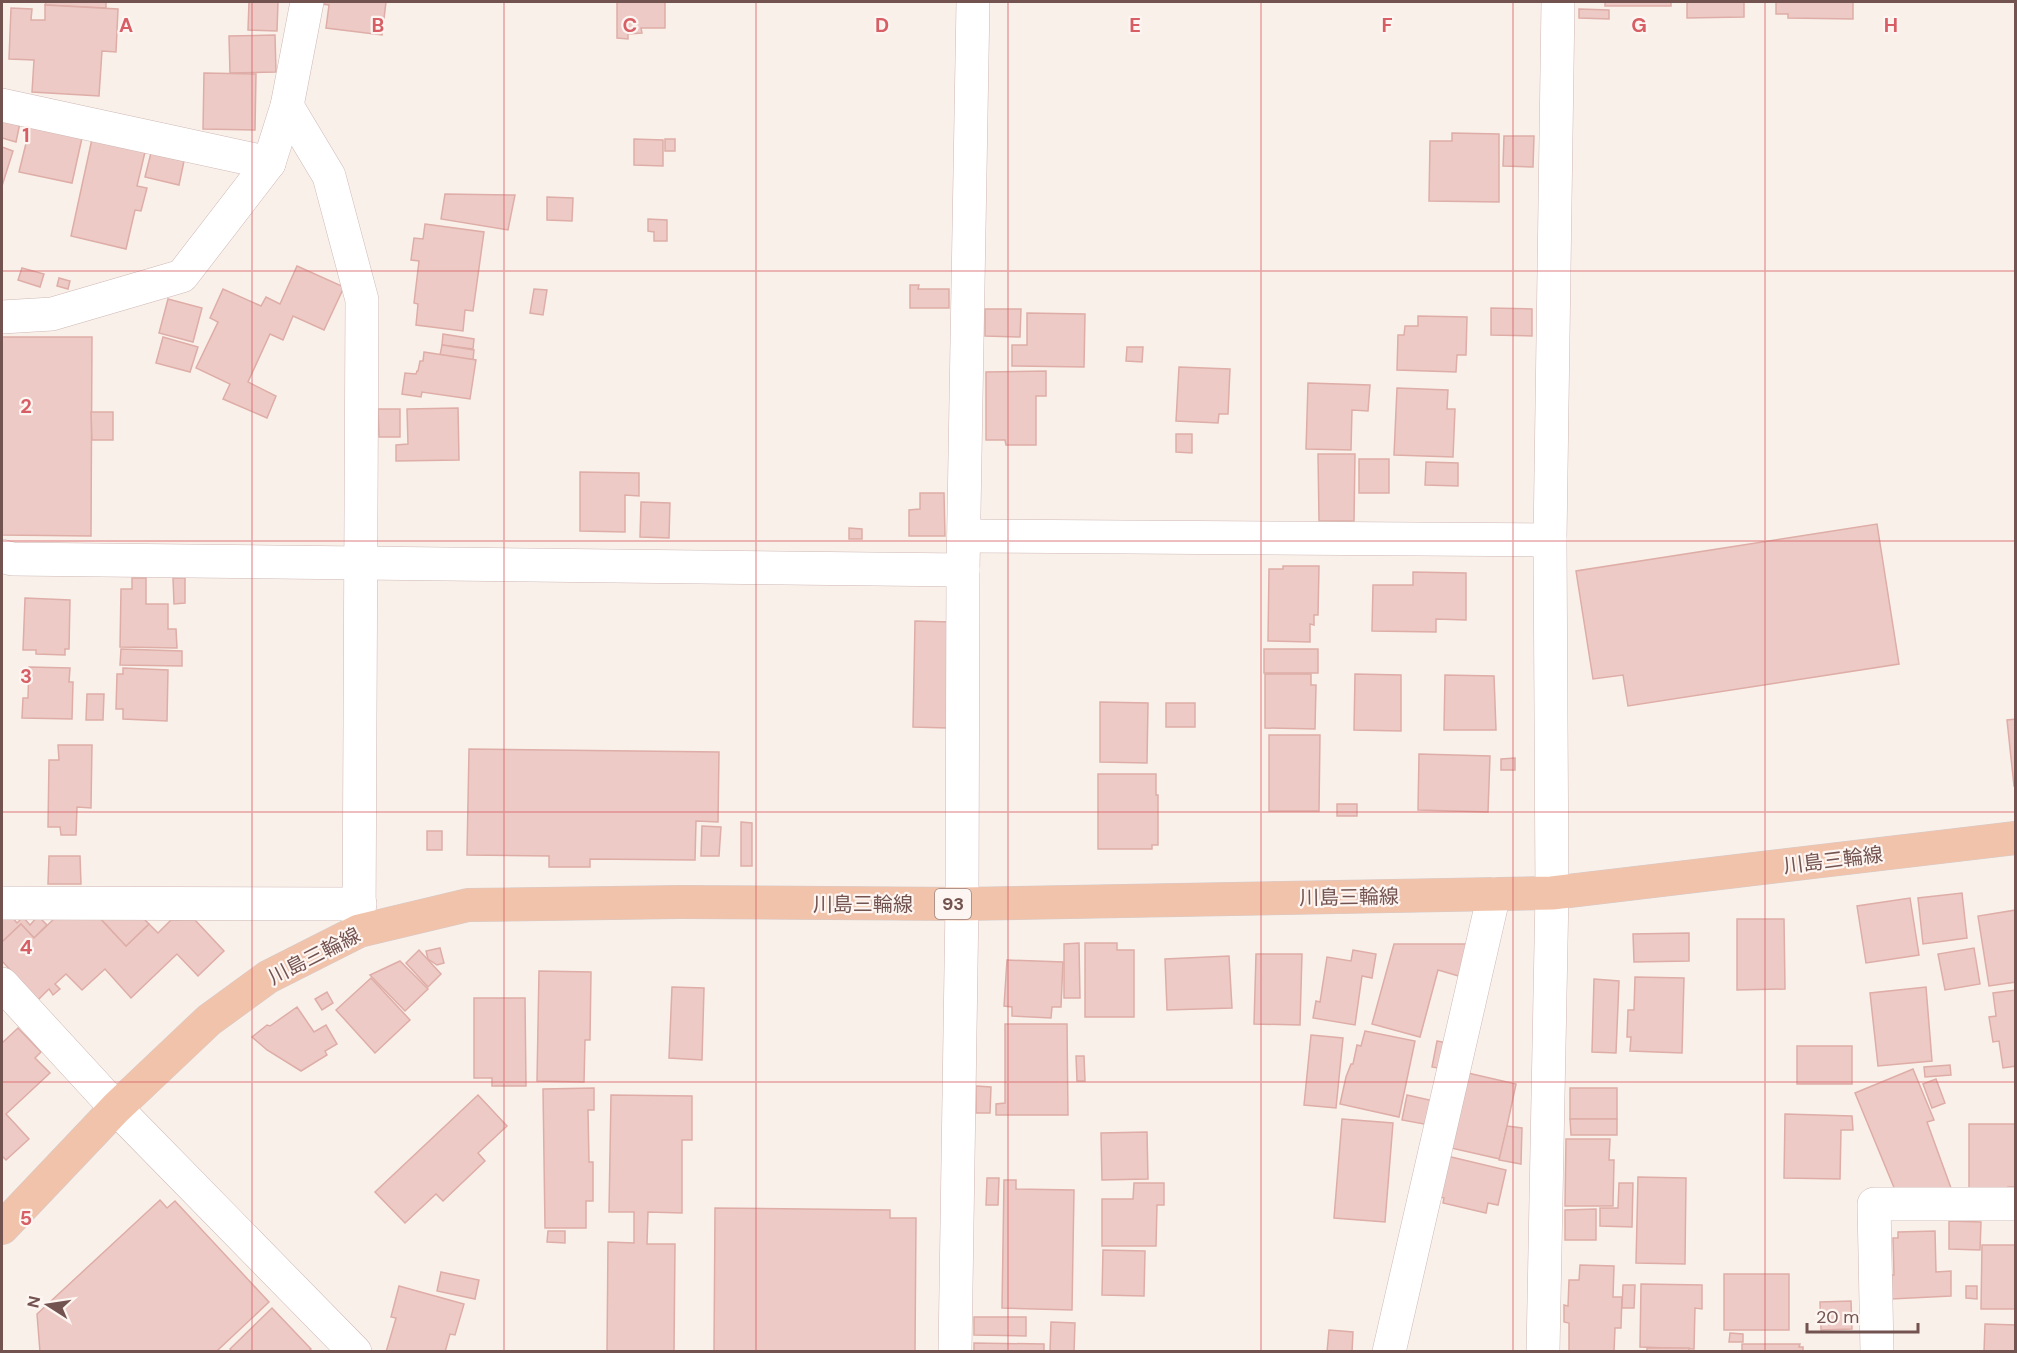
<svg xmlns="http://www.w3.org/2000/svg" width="2017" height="1353" font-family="'DM Sans','Noto Sans JP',sans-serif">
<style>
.building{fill:#edcac5;stroke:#deada7;stroke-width:1.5}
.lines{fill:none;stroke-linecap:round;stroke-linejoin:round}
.minor-casing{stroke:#ceb8b4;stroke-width:34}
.major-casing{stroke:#d5cbca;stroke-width:34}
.minor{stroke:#fff;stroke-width:33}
.major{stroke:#f1c3ab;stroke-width:33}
.grid{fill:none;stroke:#d65e64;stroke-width:1.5;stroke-opacity:0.55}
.labels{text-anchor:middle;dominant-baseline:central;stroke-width:4.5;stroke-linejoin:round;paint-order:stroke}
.shield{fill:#fdf5f1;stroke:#9c8480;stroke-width:1.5}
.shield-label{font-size:18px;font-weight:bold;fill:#735350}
.street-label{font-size:20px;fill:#735350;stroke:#fdf5f1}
.grid-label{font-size:20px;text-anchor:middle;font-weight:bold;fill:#d65e64;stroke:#fdf5f1;stroke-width:4.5;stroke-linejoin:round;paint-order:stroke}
</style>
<rect width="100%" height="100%" fill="#faf0ea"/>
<g class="building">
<path d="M46 2H106V8L45 5Z"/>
<path d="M249 2H278L277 31 248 30Z"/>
<path d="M322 2H386L382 35 326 28 329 5 322 4Z"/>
<path d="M617 2H665V28H641L642 33 628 34V39L617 38Z"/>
<rect x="1605" y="2" width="66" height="4"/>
<path d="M1687 2H1744V17L1687 18Z"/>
<path d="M1776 2H1853V19L1788 18V14H1776Z"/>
<path d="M45 5 118 9 116 52 102 51 99 96 32 92 34 60 9 59 11 8 32 9 31 20H45Z"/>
<path d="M1579 9 1609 10V19L1579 18Z"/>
<path d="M275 35 276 72 230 73 229 36Z"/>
<path d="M204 73 256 74 255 130 203 129Z"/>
<path d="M2 113 21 118 16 142 2 138Z"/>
<path d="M30 127 82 138 72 183 19 172Z"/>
<path d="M1452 133 1499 134V202L1429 201 1430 141H1452Z"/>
<path d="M1504 136H1534L1533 167 1503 166Z"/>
<path d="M92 139 145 152 137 186 147 188 141 211 135 210 126 249 71 236Z"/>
<path d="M634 139 663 140V166L634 165Z"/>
<rect x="665" y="139" width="10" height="12"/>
<path d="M2 147 13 151 2 186Z"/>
<path d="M151 153 184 161 179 185 145 177Z"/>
<path d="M445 194 515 195 508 230 441 219Z"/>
<path d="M547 197 573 198 572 221 547 220Z"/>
<path d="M648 219 667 220V241H654V232L648 231Z"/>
<path d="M425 224 484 232 473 311 465 310 463 331 416 325 418 304 414 303 419 261 411 260 414 238 423 239Z"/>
<path d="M297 266 344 287 324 330 293 316 283 340 270 334 248 382 276 396 267 418 223 399 230 384 196 368 218 322 210 318 223 289 261 306 266 297 280 304Z"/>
<path d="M22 268 44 274 40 287 18 280Z"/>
<path d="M59 278 70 281 68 289 57 286Z"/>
<path d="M910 285H919L918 289H949V308H910Z"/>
<path d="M534 289 547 290 543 315 530 313Z"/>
<path d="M168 299 202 308 193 342 159 333Z"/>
<path d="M1491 308 1532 309V336L1491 335Z"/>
<path d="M985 309H1021L1020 337 985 336Z"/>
<path d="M1027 313 1085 314 1084 367 1012 366V345H1027Z"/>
<path d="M1418 316 1467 317 1466 355H1457L1456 372 1397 370 1398 335H1404L1405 326H1418Z"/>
<path d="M443 334 474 339 473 349 442 345Z"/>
<path d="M2 337H92L91 536 2 535Z"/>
<path d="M163 337 198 347 190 372 156 363Z"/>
<path d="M442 345 474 350 473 360 440 355Z"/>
<path d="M1127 347H1143L1142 362 1126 361Z"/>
<path d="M424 352 476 360 470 399 422 392 421 397 402 394 405 373 416 374 417 371H418L420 361H423Z"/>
<path d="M1179 367 1230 369 1228 414H1219L1218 423 1176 421Z"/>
<path d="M1046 371V396H1036V445H1006L1005 440H986V372Z"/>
<path d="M1308 383 1370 385 1368 411 1352 410 1351 450 1306 449Z"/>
<path d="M1397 388 1448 390 1447 409H1455L1453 457 1394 455Z"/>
<path d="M458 408 459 460 396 461V445L408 444 407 409Z"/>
<path d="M378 409H400V437H379Z"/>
<path d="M91 412H113V440H92Z"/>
<path d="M1176 434H1192V453L1176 452Z"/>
<path d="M1318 454H1355L1354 521H1319Z"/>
<rect x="1359" y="459" width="30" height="34"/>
<path d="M1426 462 1458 463V486L1425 485Z"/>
<path d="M580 472 639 473V496L625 495V532L580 531Z"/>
<path d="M920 493H944L945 536H909V510L920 509Z"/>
<path d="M641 502 670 503 669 538 640 537Z"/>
<path d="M1877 524 1899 664 1628 706 1623 675 1593 679 1576 571Z"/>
<path d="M849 528 862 529V539H849Z"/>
<path d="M1283 566H1319L1318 615H1314V625L1310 624V642L1268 641 1269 569H1283Z"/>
<path d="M1413 572 1466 573V620L1436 619V632L1372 631 1373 585H1413Z"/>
<path d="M132 578H146V604H168V629H176L177 648 120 647 121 589H132Z"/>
<path d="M173 578H185V603L174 604Z"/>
<path d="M25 598 70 600 69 649H65V655L36 654V650H23Z"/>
<path d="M915 621 949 622 947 728 913 727Z"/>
<path d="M121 649 182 651V666L120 665Z"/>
<rect x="1264" y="649" width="54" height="24"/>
<path d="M29 667 70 668 69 682H73L72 719 22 718 23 698H28Z"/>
<path d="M123 668 168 670 167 721 123 719V709H116L117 674H123Z"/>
<path d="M1265 674H1311V685H1316L1315 729 1265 728Z"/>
<path d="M1355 674 1401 675V731L1354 730Z"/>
<path d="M1445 675 1494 676 1496 730H1444Z"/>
<path d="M87 694H104L103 720H86Z"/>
<path d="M1100 702 1148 703 1147 763 1100 762Z"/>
<rect x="1166" y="703" width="29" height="24"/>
<path d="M2016 719V786H2014L2007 720Z"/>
<path d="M1269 735H1320L1319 811H1269Z"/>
<path d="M58 745H92L91 808 77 807 76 835H61L60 827H48L49 760H59Z"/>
<path d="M469 749 719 752 718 822 696 821 695 860 590 859V867H549V856L467 855Z"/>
<path d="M1419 754 1490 756 1488 812 1418 810Z"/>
<path d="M1515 758V770H1501V759Z"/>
<path d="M1098 774H1156V795H1158V845H1152V849H1098Z"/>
<rect x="1337" y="804" width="20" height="12"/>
<path d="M741 822 752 823V866H741Z"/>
<path d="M702 826 721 827 719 856H701Z"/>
<rect x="427" y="831" width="15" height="19"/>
<path d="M49 856H80L81 884H48Z"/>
<path d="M1962 893 1967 938 1923 944 1918 898Z"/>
<path d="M1910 898 1919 955 1866 963 1857 906Z"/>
<path d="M2016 910V982L1989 986 1978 916Z"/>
<path d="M38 916 47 925 34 938 21 924 2 942V917H12L17 923 23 917 30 925Z"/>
<path d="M56 917H99L126 946 149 924 158 933 171 920H195L224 951 198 976 177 954 131 998 105 969 82 990 66 974 55 984 60 989 53 995 49 989 38 1000 2 961V942L21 924 34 938Z"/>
<path d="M99 917 143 918 149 924 126 946Z"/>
<path d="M1737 919H1784L1785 989 1737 990Z"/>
<path d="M1689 933V961L1634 962 1633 934Z"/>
<path d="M1079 943 1080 998H1064V944Z"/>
<path d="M1085 943H1117V950H1134V1017H1085Z"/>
<path d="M1394 944H1468L1462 977 1438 970 1420 1037 1372 1024Z"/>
<path d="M440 948 444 963 437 965 428 959 426 951Z"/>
<path d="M1974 948 1980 984 1945 990 1938 954Z"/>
<path d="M419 950 441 974 428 987 406 963Z"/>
<path d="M1353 950 1376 954 1372 978 1362 976 1355 1025 1313 1018 1316 1001 1320 1002 1327 957 1351 961Z"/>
<path d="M1256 954H1302L1300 1025 1254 1024Z"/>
<path d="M1229 956 1232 1008 1167 1010 1165 959Z"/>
<path d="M1007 960 1063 962 1061 1007H1052L1051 1018 1012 1016V1007L1004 1006Z"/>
<path d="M400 961 428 989 405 1011 370 975Z"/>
<path d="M539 971 591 972 590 1040H585L584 1082 537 1081Z"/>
<path d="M1635 977 1684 978 1682 1053 1630 1051 1631 1037H1627L1628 1010H1634Z"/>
<path d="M371 978 410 1020 375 1053 336 1010Z"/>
<path d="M1594 979 1619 981 1616 1053 1592 1052Z"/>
<path d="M672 987 704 988 702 1060 669 1058Z"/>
<path d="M1926 987 1932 1061 1878 1066 1870 993Z"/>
<path d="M2016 990V1066L2003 1068 1999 1041 1993 1042 1989 1017 1996 1016 1993 993Z"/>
<path d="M327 992 333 1003 322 1010 315 999Z"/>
<path d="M474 998H525L526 1086H492V1078H474Z"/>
<path d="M297 1007 314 1032 326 1025 337 1044 325 1051 327 1055 301 1071 267 1050 252 1037 267 1025 270 1026Z"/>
<path d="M1005 1024H1067L1068 1115H996V1104L1005 1103Z"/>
<path d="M18 1028 41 1052 35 1058 50 1073 6 1114 29 1139 6 1160 2 1156V1043Z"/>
<path d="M1365 1031 1415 1041 1399 1117 1340 1104 1346 1077 1351 1064H1353L1357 1045 1361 1046Z"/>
<path d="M1311 1035 1343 1038 1336 1108 1304 1105Z"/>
<path d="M1437 1041 1448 1043 1443 1069 1432 1067Z"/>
<rect x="1797" y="1046" width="55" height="38"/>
<path d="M1076 1056H1084L1085 1081H1077Z"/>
<path d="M1950 1065 1951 1075 1925 1077 1924 1067Z"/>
<path d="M1913 1069 1934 1120 1927 1122 1951 1188 1895 1190 1855 1093Z"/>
<path d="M1468 1073 1516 1084 1500 1159 1451 1148Z"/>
<path d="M1936 1079 1945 1103 1932 1108 1923 1084Z"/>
<path d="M976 1086 991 1087 990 1113H976Z"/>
<path d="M594 1088V1110H588L589 1162H593V1201H586V1228H545L543 1089Z"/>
<rect x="1570" y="1088" width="47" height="31"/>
<path d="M478 1095 507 1126 478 1153 485 1161 443 1201 436 1194 405 1223 375 1192Z"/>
<path d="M611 1095 692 1096V1140H682V1213L648 1212 647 1244H675L674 1352H607L608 1242 634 1243V1212H609Z"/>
<path d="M1407 1095 1434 1101 1429 1125 1402 1120Z"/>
<path d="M1785 1114 1852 1116 1853 1130H1841L1840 1179 1784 1178Z"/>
<path d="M1342 1119 1393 1123 1385 1222 1334 1218Z"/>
<path d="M1570 1119H1617V1135H1571Z"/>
<path d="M1969 1124H2015V1187H2008V1190H1969Z"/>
<path d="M1507 1126 1522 1128 1521 1164 1499 1160Z"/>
<path d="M1147 1132 1148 1179 1102 1180 1101 1133Z"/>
<path d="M1566 1139H1610L1609 1160H1614L1613 1206H1565Z"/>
<path d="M1447 1156 1506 1170 1498 1205 1488 1203 1486 1213 1443 1203 1444 1198 1437 1196Z"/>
<path d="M1638 1177 1686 1178 1685 1264 1636 1263Z"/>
<path d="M987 1178H999L998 1205H986Z"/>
<path d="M1004 1180H1016V1189L1074 1190 1072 1310 1002 1308Z"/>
<path d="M1134 1183H1164V1205H1157L1156 1246H1102V1199H1133Z"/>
<path d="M1619 1183H1633L1632 1227 1600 1226V1208H1618Z"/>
<path d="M160 1200 167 1208 175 1201 269 1302 218 1350 220 1352H40L37 1314Z"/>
<path d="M715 1208 890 1210V1218H916L915 1352H714Z"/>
<path d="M1596 1209V1240H1565V1210Z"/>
<path d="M1949 1221 1981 1222 1980 1250 1949 1249Z"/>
<path d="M548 1231H565V1243L547 1242Z"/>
<path d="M1935 1231 1936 1272 1951 1271V1296L1891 1299 1890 1275H1894L1893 1238H1898V1232Z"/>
<path d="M1982 1245H2016V1309H1981Z"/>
<path d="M1103 1250 1145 1251 1144 1296 1102 1295Z"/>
<path d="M1580 1265 1614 1266 1613 1297H1622L1621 1328H1615L1614 1352H1569V1323L1564 1322V1305L1568 1306 1569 1280H1579Z"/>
<path d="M441 1272 479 1280 475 1299 437 1291Z"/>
<rect x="1724" y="1274" width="65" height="56"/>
<path d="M1641 1284 1702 1285V1309L1695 1308 1694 1349 1640 1347Z"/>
<path d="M1623 1285H1635L1634 1308H1622Z"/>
<path d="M399 1286 464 1304 455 1335 450 1334 445 1352H386L396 1318 391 1317Z"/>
<path d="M1966 1286H1977V1299L1966 1298Z"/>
<path d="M1851 1301 1852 1329 1821 1330 1820 1302Z"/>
<path d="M272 1308 311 1349 308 1352H233L230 1349Z"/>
<path d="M974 1317H1026V1336L974 1335Z"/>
<path d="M1051 1322 1075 1323 1074 1352H1050Z"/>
<path d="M1985 1324 2016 1325V1352H1984Z"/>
<path d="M1329 1330 1353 1332 1352 1352H1327Z"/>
<path d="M1730 1333 1743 1334V1342H1729Z"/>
<path d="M974 1343 1044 1344V1352H974Z"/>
<path d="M1742 1344H1800L1799 1347H1803V1352H1742Z"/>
<rect x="1647" y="1348" width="42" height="4"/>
</g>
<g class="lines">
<g class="minor-casing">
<g id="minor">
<path d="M2 105 269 163"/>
<path d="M287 106 329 176 362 300 359 931"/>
<path d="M2 317 52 314 182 276 269 163 287 106 307 2"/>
<path d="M964 536 1550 540"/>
<path d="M2 556 12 559 963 570"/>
<path d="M2 903 360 904"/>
<path d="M2 984 116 1108 355 1352"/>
<path d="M955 1352 962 904 963 570 973 2"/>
<path d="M1389 1352 1494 894"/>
<path d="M1543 1352 1552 893 1550 540 1558 2"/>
<path d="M1877 1352 1874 1204H2016"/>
</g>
</g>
<g class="major-casing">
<path id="major" d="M2 1228 116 1108 209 1020 268 977 359 931 468 905 681 902 962 904 1552 893 2016 838"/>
</g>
<use href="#minor" class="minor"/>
<use href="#major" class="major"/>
</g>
<path class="grid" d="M252 2V1352M504 2V1352M756 2V1352M1008 2V1352M1261 2V1352M1513 2V1352M1765 2V1352M2 271H2016M2 541H2016M2 812H2016M2 1082H2016"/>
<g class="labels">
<rect class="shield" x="935" y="889" width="36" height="30" rx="4.5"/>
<g class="shield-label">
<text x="953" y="904">93</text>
</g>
<g class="street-label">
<text transform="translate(1833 860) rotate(-7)">川島三輪線</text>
<text transform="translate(1349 897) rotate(-1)">川島三輪線</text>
<text x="863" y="904">川島三輪線</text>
<text transform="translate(314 956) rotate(-27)">川島三輪線</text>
</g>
</g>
<g class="grid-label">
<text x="126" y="32">A</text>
<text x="378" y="32">B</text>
<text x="630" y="32">C</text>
<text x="882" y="32">D</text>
<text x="1135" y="32">E</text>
<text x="1387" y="32">F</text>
<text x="1639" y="32">G</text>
<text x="1891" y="32">H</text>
<text x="26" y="142">1</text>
<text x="26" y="413">2</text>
<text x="26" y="683">3</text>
<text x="26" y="954">4</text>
<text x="26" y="1225">5</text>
</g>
<rect width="2017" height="1353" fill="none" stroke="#735350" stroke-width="6"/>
<g transform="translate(48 1305) rotate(282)" stroke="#fdf5f1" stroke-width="4.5" paint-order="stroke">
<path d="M0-4.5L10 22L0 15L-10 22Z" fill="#735350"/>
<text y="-9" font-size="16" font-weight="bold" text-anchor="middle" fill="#735350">N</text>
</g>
<path d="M1807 1323v9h111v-9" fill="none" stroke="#735350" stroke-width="3"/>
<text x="1816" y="1323" font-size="18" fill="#735350" stroke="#fdf5f1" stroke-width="4.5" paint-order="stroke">20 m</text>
</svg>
